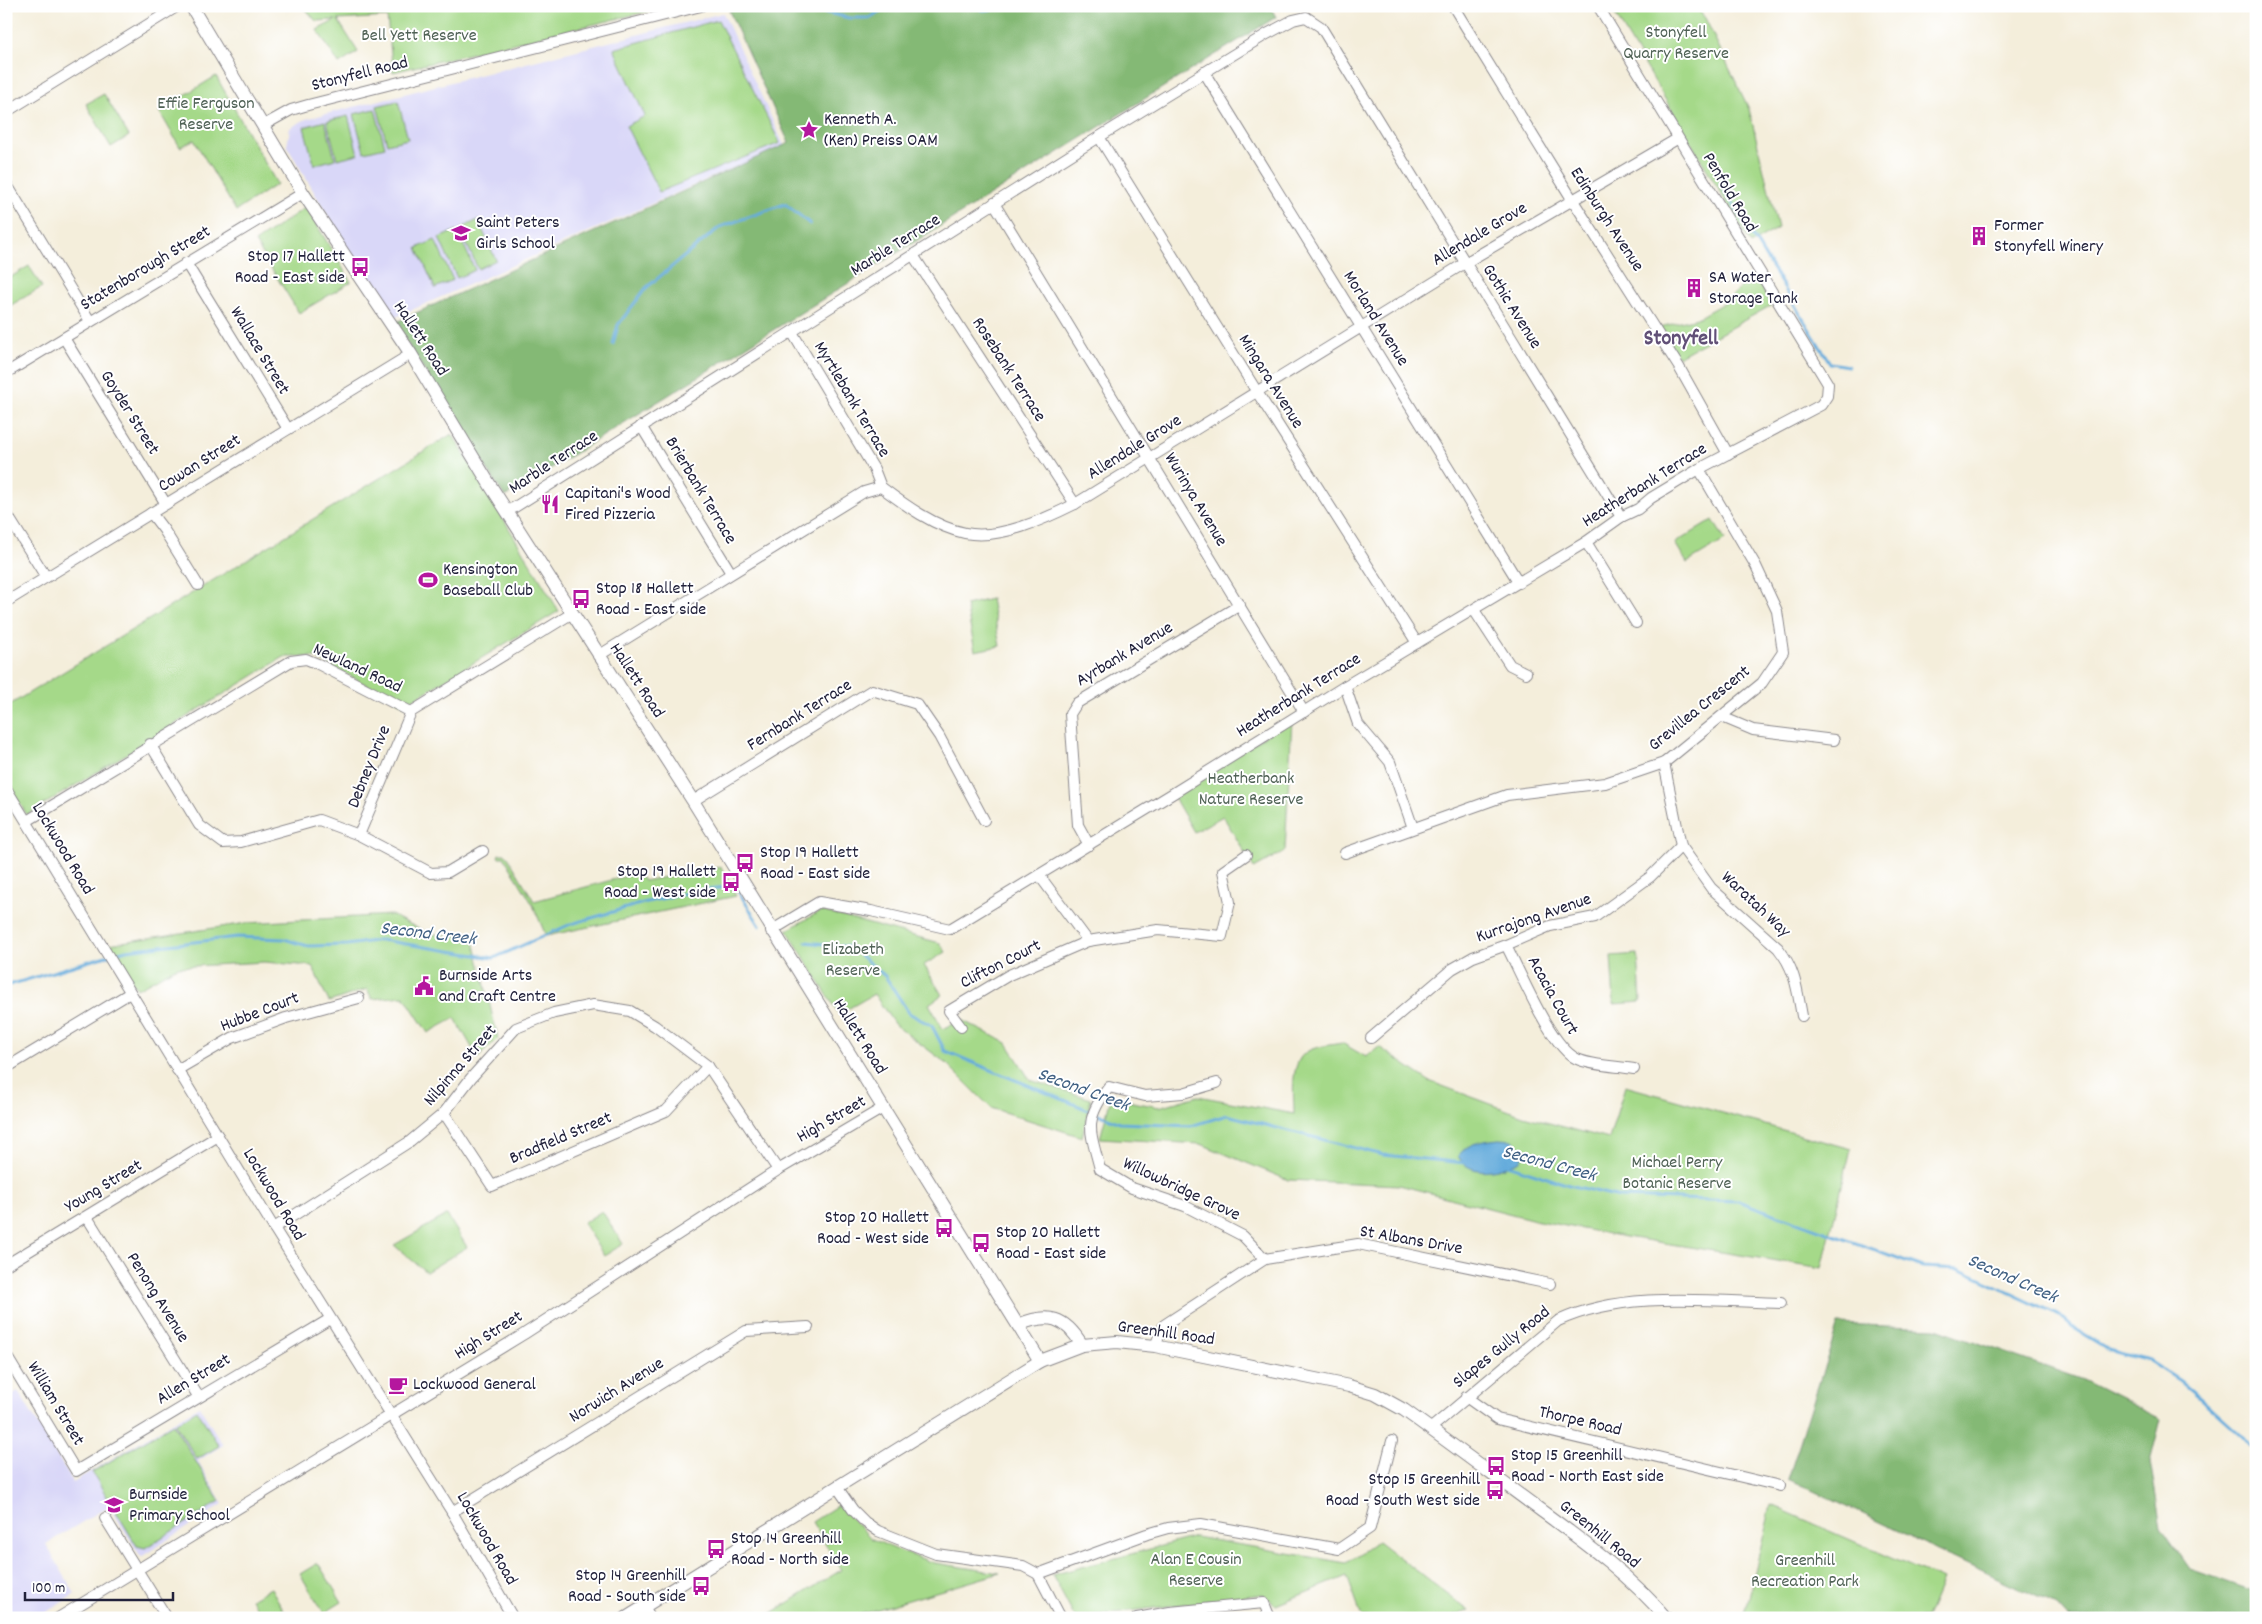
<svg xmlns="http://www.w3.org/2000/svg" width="2262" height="1624" font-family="Dekko,sans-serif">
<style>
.built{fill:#d9d7f8}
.green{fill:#a5d989;stroke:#647e62}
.forest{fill:#84b975;stroke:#536e58}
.water{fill:#65acdc;stroke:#44678c}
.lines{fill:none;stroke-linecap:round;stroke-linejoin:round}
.stream{stroke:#65acdc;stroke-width:3}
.minor-casing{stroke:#8b888b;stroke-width:12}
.major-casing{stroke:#8b888b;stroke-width:14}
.minor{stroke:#fff;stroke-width:10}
.major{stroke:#fff;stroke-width:12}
.labels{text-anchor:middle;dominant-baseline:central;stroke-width:4;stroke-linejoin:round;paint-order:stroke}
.park-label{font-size:18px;fill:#506256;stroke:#fff}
.street-label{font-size:18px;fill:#22223b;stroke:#fff}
.poi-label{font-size:18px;fill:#22223b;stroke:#fff;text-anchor:start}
.water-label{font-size:19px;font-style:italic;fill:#406083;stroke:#fff}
.district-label{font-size:22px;font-weight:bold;fill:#615077;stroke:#fff}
</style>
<rect width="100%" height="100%" fill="#fff"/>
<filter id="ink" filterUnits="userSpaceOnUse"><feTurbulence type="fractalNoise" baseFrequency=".02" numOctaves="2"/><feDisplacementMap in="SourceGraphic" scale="10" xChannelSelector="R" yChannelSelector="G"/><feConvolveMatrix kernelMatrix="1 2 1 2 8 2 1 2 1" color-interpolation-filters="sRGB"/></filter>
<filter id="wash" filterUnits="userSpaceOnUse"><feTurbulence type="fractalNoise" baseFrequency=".0096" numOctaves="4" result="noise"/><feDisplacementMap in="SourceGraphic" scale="20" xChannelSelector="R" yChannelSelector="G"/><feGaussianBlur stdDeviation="1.12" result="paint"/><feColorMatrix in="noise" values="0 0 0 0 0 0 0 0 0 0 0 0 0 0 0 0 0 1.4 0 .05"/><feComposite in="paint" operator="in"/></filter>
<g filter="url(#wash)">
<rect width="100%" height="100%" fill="#f4eedb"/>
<g class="built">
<path d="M723 13 784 145 389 320 287 146 290 128 306 119Z"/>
<path d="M18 1391 73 1482 199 1406 223 1445 198 1461 223 1504 141 1557 109 1506 46 1544 75 1594 37 1618H6V1398Z"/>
</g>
<g class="green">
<path d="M303 6H671L393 72 387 17 338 20 358 52 339 64 317 30 336 20 316 21Z"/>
<path d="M1610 6H1695L1705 18 1749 109 1778 228 1751 244Z"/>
<path d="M718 20 780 143 659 192 626 126 645 116 614 49Z"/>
<path d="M216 76 277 184 236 211 194 140 180 147 159 111Z"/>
<path d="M104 94 129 136 111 147 86 104Z"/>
<path d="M398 101 408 139 387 144 377 106Z"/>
<path d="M375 109 385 147 364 152 354 114Z"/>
<path d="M348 116 358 154 337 159 327 121Z"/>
<path d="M325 121 335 159 314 165 304 127Z"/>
<path d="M306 207 351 282 299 313 255 242Z"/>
<path d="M478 220 496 260 478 269 460 229Z"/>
<path d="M457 230 475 270 457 278 439 238Z"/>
<path d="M435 240 453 280 435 288 417 248Z"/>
<path d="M29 266 42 287 6 308V280Z"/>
<path d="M1753 275 1772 305 1678 357 1660 327 1697 318 1727 301Z"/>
<path d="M452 434 559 611 404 705 315 657H284L27 815 6 781V707Z"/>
<path d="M1713 520 1725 540 1687 563 1675 543Z"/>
<path d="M991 599 1000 646 975 651 966 605Z"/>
<path d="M1292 719 1285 851 1254 868 1223 816 1194 832 1172 794Z"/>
<path d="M499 854H506L534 901 638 873 644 881 721 867 736 896 546 936 533 905 504 857H498Z"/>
<path d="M821 911 940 943 946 952 924 965 942 995 929 1004 943 1029 961 1020 1007 1043 1030 1080 1091 1099 1082 1137 991 1108 946 1063 895 1025 874 994 839 1014 787 930Z"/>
<path d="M391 915 430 934 473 937 498 1038 478 1058 455 1018 428 1033 404 996 372 999 367 989 329 1002 312 966 264 962 177 967 137 989 109 944 247 923Z"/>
<path d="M1638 954 1641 1002 1614 1004 1611 956Z"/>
<path d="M1342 1043 1366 1057 1379 1047 1429 1081 1523 1116 1609 1139 1625 1086 1851 1149 1822 1268 1620 1236 1539 1221 1399 1185 1288 1180 1201 1144 1100 1138 1111 1098 1159 1107 1198 1096 1294 1114C1294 1096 1289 1061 1308 1051 1317 1046 1331 1045 1342 1043Z"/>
<path d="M602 1211 623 1244 604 1256 583 1223Z"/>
<path d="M447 1215 467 1247 426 1272 394 1245Z"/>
<path d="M197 1410 219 1446 197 1459 175 1424Z"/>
<path d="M173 1424 220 1501 145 1548 137 1546 92 1472Z"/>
<path d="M838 1505 872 1539 902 1552 935 1563 1000 1573 848 1618H764L841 1570 812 1522Z"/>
<path d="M1771 1505 1942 1580 1926 1618H1744Z"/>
<path d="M1195 1537 1346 1563 1378 1541 1469 1611 1445 1618H1362L1347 1576 1276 1605 1263 1594 1075 1618 1052 1575Z"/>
<path d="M318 1563 342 1602 324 1613 300 1574Z"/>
<path d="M271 1588 288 1618H262L251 1599Z"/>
</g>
<g class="forest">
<path d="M744 6H1270L1276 17 505 497 394 323 789 143 729 11Z"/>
<path d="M1838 1324 1936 1328 2083 1380 2161 1419 2150 1462 2161 1527 2190 1569 2256 1592V1618H2068L2057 1606 1788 1479Z"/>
</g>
<path class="water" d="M1499 1139 1513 1140 1521 1148 1523 1155 1520 1161C1501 1170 1470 1179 1458 1156 1469 1142 1482 1141 1499 1139Z"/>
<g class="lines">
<g class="stream">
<path d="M799 6 849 18H869L889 6"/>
<path d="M975 6 983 10 1028 6"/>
<path d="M1720 183 1830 363 1848 366"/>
<path d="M613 344 618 325 646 288 720 227 785 204 810 224"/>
<path d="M806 942 850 947 885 976 909 1013 932 1026 945 1051 1120 1123 1191 1126 1227 1115 1383 1155 1465 1163"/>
<path d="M6 986 126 950 237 937 284 939 308 946 347 945 381 940 494 958 571 924 647 902 701 890 735 886 760 926"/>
<path d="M1508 1165 1569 1185 1620 1197 1738 1201 1923 1267 1959 1269 2064 1318 2083 1335 2108 1350 2149 1361 2180 1381 2210 1407 2243 1437 2256 1453"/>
</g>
</g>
</g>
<g filter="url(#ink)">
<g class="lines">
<g class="minor-casing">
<g id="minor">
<path d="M1453 6 1572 199 1679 367 1728 454"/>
<path d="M1204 72 1519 583"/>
<path d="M6 112 178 6"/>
<path d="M264 125 291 110 308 105 701 6"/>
<path d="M1099 137 1257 392 1417 643"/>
<path d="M6 183 90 321"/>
<path d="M994 203 1304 712"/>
<path d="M913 255 1075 504"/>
<path d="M186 263 288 429"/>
<path d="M792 332 874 469 881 487"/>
<path d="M64 338 166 504"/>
<path d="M6 373 303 193"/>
<path d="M641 426 731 573"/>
<path d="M507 512 1099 137 1267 34 1293 20 1306 17 1321 27 1621 517"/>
<path d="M6 513 46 577"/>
<path d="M151 513 164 530 198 585"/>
<path d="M1586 542 1636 623"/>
<path d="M6 602 411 354"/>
<path d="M1474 610 1510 665 1526 673"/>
<path d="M598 656 864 492 881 487C905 505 935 527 965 533 1000 540 1045 519 1075 504L1465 263 1677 139"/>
<path d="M1345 686 1358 724 1390 762 1413 828"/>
<path d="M1722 717 1753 730 1834 740"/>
<path d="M150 744 199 825 223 843 241 842 319 820 359 835 431 873 448 872 483 851"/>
<path d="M1664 763 1681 846 1711 888 1778 948C1796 970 1797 990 1802 1016"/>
<path d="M6 788 274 1228 452 1512 513 1618"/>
<path d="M693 801 872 690 917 704 939 736 984 820"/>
<path d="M27 821 291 661 306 659 318 664 411 712 571 614"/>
<path d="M359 835 411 712"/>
<path d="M1089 845 1078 825 1070 714 1077 703 1240 605"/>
<path d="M1345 853 1507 795 1605 783 1664 763 1762 683 1783 652 1777 611 1756 566 1699 469"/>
<path d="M1039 875 1088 941"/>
<path d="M771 931 819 902 871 911 950 929 1172 794 1345 686 1586 542 1621 517 1638 509 1651 498 1699 469 1821 405 1827 396 1828 384 1598 6"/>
<path d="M1506 945C1521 973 1550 1046 1577 1059 1593 1066 1616 1066 1634 1069"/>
<path d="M961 1027 949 1011 1009 975 1088 941 1158 930 1222 936 1230 902 1223 871 1246 855"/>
<path d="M1371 1038 1452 969 1473 957 1506 945 1550 926 1595 917 1650 877 1681 846"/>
<path d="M6 1068 130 993"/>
<path d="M177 1070 232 1038 286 1018 359 998"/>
<path d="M444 1113 492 1186 666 1111 708 1066"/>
<path d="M87 1217 198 1396"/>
<path d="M274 1228 409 1142 444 1113 471 1078 516 1028 554 1013 593 1005 630 1011 655 1026 708 1066 778 1170"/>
<path d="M1265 1259 1358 1244 1550 1284"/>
<path d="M6 1265 218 1136"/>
<path d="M1155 1346 1164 1325 1265 1259 1243 1236 1185 1206 1132 1188 1100 1169C1090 1130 1083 1121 1109 1087L1145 1096 1183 1093 1217 1083"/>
<path d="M6 1355 76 1471 330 1319"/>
<path d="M1466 1397 1497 1419 1780 1486"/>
<path d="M1430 1429 1558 1321C1624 1290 1710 1301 1781 1303"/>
<path d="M837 1487 853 1510 865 1522 878 1531 936 1554 1023 1566 1038 1574 1147 1534 1168 1528 1201 1524 1339 1549 1370 1528 1392 1441"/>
<path d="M452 1512 746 1331 808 1327"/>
<path d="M105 1518 167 1618"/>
<path d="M1038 1574 1061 1618"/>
<path d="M644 1607 651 1618"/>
<path d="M58 1618 524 1334 778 1170 883 1108"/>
<path d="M1137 1618 1170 1612 1264 1603 1270 1618"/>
</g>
</g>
<g class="major-casing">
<g id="major">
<path d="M191 6 303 193 411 354 490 485 693 801 1040 1361"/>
<path d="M1018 1325C1049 1312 1065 1317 1082 1345"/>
<path d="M626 1618 1040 1361 1082 1345 1117 1342 1155 1346 1349 1386 1375 1394 1404 1410C1449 1442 1494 1476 1539 1509 1584 1542 1630 1575 1666 1618"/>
</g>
</g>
<use href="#minor" class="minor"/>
<use href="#major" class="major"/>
</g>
</g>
<defs>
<g id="sight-bare" transform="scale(1.5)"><path d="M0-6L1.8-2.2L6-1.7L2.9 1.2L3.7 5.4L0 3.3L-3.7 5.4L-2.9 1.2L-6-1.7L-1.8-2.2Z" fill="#b5179e" stroke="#fff" stroke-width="2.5" paint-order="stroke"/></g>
<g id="school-bare" transform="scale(1.5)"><path d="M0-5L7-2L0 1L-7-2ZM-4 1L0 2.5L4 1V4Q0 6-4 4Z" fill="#b5179e" stroke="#fff" stroke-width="2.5" paint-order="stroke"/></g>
<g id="building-bare" transform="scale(1.5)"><path d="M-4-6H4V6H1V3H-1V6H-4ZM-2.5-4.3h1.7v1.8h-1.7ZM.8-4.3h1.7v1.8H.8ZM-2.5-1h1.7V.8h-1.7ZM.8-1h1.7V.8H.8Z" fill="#b5179e" stroke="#fff" stroke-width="2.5" paint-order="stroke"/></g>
<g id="bus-bare" transform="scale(1.5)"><path d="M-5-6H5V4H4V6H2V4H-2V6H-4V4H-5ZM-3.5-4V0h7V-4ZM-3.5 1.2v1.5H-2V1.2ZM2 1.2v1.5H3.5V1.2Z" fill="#b5179e" stroke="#fff" stroke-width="2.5" paint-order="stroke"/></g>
<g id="restaurant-bare" transform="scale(1.5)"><path d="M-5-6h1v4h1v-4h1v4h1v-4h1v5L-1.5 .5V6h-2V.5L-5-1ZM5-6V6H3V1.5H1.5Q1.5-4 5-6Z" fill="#b5179e" stroke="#fff" stroke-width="2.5" paint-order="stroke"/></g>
<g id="stadium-bare" transform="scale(1.5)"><path d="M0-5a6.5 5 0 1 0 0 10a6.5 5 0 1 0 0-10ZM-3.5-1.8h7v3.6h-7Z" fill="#b5179e" stroke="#fff" stroke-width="2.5" paint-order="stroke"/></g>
<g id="civic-bare" transform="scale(1.5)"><path d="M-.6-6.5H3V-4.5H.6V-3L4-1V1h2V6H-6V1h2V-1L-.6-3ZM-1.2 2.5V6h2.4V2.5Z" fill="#b5179e" stroke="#fff" stroke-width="2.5" paint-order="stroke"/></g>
<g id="cafe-bare" transform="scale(1.5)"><path d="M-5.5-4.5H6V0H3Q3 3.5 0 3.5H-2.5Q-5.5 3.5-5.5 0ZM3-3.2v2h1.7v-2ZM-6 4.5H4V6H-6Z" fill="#b5179e" stroke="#fff" stroke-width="2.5" paint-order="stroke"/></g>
</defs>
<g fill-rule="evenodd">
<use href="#sight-bare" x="809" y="130"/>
<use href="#school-bare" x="461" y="233"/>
<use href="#building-bare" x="1979" y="236"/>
<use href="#bus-bare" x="360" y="267"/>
<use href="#building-bare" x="1694" y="288"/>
<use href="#restaurant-bare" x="550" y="504"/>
<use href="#stadium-bare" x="428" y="580"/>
<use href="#bus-bare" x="581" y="599"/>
<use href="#bus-bare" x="745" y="863"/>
<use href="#bus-bare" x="731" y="882"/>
<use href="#civic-bare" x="424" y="986"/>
<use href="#bus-bare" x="944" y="1228"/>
<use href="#bus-bare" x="981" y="1243"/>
<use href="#cafe-bare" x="398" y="1385"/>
<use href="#bus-bare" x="1496" y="1466"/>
<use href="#bus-bare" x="1495" y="1490"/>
<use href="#school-bare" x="114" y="1505"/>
<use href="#bus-bare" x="716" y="1549"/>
<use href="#bus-bare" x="701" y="1586"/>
</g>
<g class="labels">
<g class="park-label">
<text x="1676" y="33">Stonyfell<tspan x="1676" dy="21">Quarry Reserve</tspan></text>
<text x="419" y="36">Bell Yett Reserve</text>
<text x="206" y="104">Effie Ferguson<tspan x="206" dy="21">Reserve</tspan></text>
<text x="1251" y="779">Heatherbank<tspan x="1251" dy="21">Nature Reserve</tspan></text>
<text x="853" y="950">Elizabeth<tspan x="853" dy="21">Reserve</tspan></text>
<text x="1677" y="1163">Michael Perry<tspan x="1677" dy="21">Botanic Reserve</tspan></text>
<text x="1196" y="1560">Alan E Cousin<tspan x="1196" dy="21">Reserve</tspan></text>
<text x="1805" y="1561">Greenhill<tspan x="1805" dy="21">Recreation Park</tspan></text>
</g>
<g class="street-label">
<text transform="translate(360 75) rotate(-14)">Stonyfell Road</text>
<text transform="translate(1729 193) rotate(59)">Penfold Road</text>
<text transform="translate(1606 220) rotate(57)">Edinburgh Avenue</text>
<text transform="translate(1480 235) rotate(-31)">Allendale Grove</text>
<text transform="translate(896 246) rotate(-32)">Marble Terrace</text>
<text transform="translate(146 269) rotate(-31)">Statenborough Street</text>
<text transform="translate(1511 307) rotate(58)">Gothic Avenue</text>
<text transform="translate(1375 319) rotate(58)">Morland Avenue</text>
<text transform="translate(420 339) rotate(57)">Hallett Road</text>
<text transform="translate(259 351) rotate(59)">Wallace Street</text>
<text transform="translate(1008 370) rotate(57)">Rosebank Terrace</text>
<text transform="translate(1270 382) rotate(58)">Mingara Avenue</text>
<text transform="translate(851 400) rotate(59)">Myrtlebank Terrace</text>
<text transform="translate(129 413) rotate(58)">Goyder Street</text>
<text transform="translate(1135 448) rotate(-32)">Allendale Grove</text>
<text transform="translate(554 463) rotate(-33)">Marble Terrace</text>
<text transform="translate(200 464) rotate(-32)">Cowan Street</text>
<text transform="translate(1645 486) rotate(-32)">Heatherbank Terrace</text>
<text transform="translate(700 491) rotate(59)">Brierbank Terrace</text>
<text transform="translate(1195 500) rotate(59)">Wurinya Avenue</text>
<text transform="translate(1125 655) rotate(-31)">Ayrbank Avenue</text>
<text transform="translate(357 669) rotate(25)">Newland Road</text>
<text transform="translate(636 681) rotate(57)">Hallett Road</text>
<text transform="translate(1299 696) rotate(-32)">Heatherbank Terrace</text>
<text transform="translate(1700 709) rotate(-39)">Grevillea Crescent</text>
<text transform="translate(800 716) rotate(-32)">Fernbank Terrace</text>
<text transform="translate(370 767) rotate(-68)">Debney Drive</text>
<text transform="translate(62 849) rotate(59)">Lockwood Road</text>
<text transform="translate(1755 905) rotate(43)">Waratah Way</text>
<text transform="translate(1534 919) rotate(-19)">Kurrajong Avenue</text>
<text transform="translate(1001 965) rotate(-27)">Clifton Court</text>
<text transform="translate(1552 996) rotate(61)">Acacia Court</text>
<text transform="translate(260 1013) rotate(-21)">Hubbe Court</text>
<text transform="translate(859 1037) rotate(58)">Hallett Road</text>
<text transform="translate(461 1066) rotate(-49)">Nilpinna Street</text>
<text transform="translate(832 1120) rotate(-30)">High Street</text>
<text transform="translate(561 1139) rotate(-23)">Bradfield Street</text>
<text transform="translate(104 1187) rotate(-31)">Young Street</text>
<text transform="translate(1181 1190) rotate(25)">Willowbridge Grove</text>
<text transform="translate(273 1195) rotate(59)">Lockwood Road</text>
<text transform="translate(1411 1241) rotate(10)">St Albans Drive</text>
<text transform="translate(157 1298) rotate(58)">Penong Avenue</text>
<text transform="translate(1166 1334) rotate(8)">Greenhill Road</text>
<text transform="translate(489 1336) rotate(-32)">High Street</text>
<text transform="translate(1502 1348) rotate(-39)">Slapes Gully Road</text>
<text transform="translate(194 1380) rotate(-31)">Allen Street</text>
<text transform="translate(617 1391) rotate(-32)">Norwich Avenue</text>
<text transform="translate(55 1404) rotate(59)">William Street</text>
<text transform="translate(1580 1422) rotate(13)">Thorpe Road</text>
<text transform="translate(1599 1535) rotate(39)">Greenhill Road</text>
<text transform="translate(486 1539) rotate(60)">Lockwood Road</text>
</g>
<g class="poi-label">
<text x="824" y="120">Kenneth A.<tspan x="824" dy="21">(Ken) Preiss OAM</tspan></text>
<text x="476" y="223">Saint Peters<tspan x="476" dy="21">Girls School</tspan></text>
<text x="1994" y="226">Former<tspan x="1994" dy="21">Stonyfell Winery</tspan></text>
<text x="345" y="257" text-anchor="end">Stop 17 Hallett<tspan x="345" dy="21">Road - East side</tspan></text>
<text x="1709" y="278">SA Water<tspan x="1709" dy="21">Storage Tank</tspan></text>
<text x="565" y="494">Capitani's Wood<tspan x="565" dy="21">Fired Pizzeria</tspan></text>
<text x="443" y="570">Kensington<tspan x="443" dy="21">Baseball Club</tspan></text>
<text x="596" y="589">Stop 18 Hallett<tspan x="596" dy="21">Road - East side</tspan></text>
<text x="760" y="853">Stop 19 Hallett<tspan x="760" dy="21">Road - East side</tspan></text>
<text x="716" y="872" text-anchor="end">Stop 19 Hallett<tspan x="716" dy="21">Road - West side</tspan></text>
<text x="439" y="976">Burnside Arts<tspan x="439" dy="21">and Craft Centre</tspan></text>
<text x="929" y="1218" text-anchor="end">Stop 20 Hallett<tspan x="929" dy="21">Road - West side</tspan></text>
<text x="996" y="1233">Stop 20 Hallett<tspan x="996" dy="21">Road - East side</tspan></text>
<text x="413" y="1385">Lockwood General</text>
<text x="1511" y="1456">Stop 15 Greenhill<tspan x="1511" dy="21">Road - North East side</tspan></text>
<text x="1480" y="1480" text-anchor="end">Stop 15 Greenhill<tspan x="1480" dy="21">Road - South West side</tspan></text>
<text x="129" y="1495">Burnside<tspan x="129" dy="21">Primary School</tspan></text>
<text x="731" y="1539">Stop 14 Greenhill<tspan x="731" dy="21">Road - North side</tspan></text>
<text x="686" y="1576" text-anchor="end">Stop 14 Greenhill<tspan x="686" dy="21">Road - South side</tspan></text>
</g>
<g class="water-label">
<text transform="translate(428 935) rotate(7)">Second Creek</text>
<text transform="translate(1083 1091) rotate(20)">Second Creek</text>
<text transform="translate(1549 1165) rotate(15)">Second Creek</text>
<text transform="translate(2012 1280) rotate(24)">Second Creek</text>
</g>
<g class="district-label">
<text x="1681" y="339">Stonyfell</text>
</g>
</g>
<rect width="2262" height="1624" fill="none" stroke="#fff" stroke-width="25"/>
<path d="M25 1592v8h148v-8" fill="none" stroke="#22223b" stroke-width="2.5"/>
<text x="32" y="1592" font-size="15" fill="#22223b" stroke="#ffffff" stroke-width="4" paint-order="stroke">100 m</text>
</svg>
